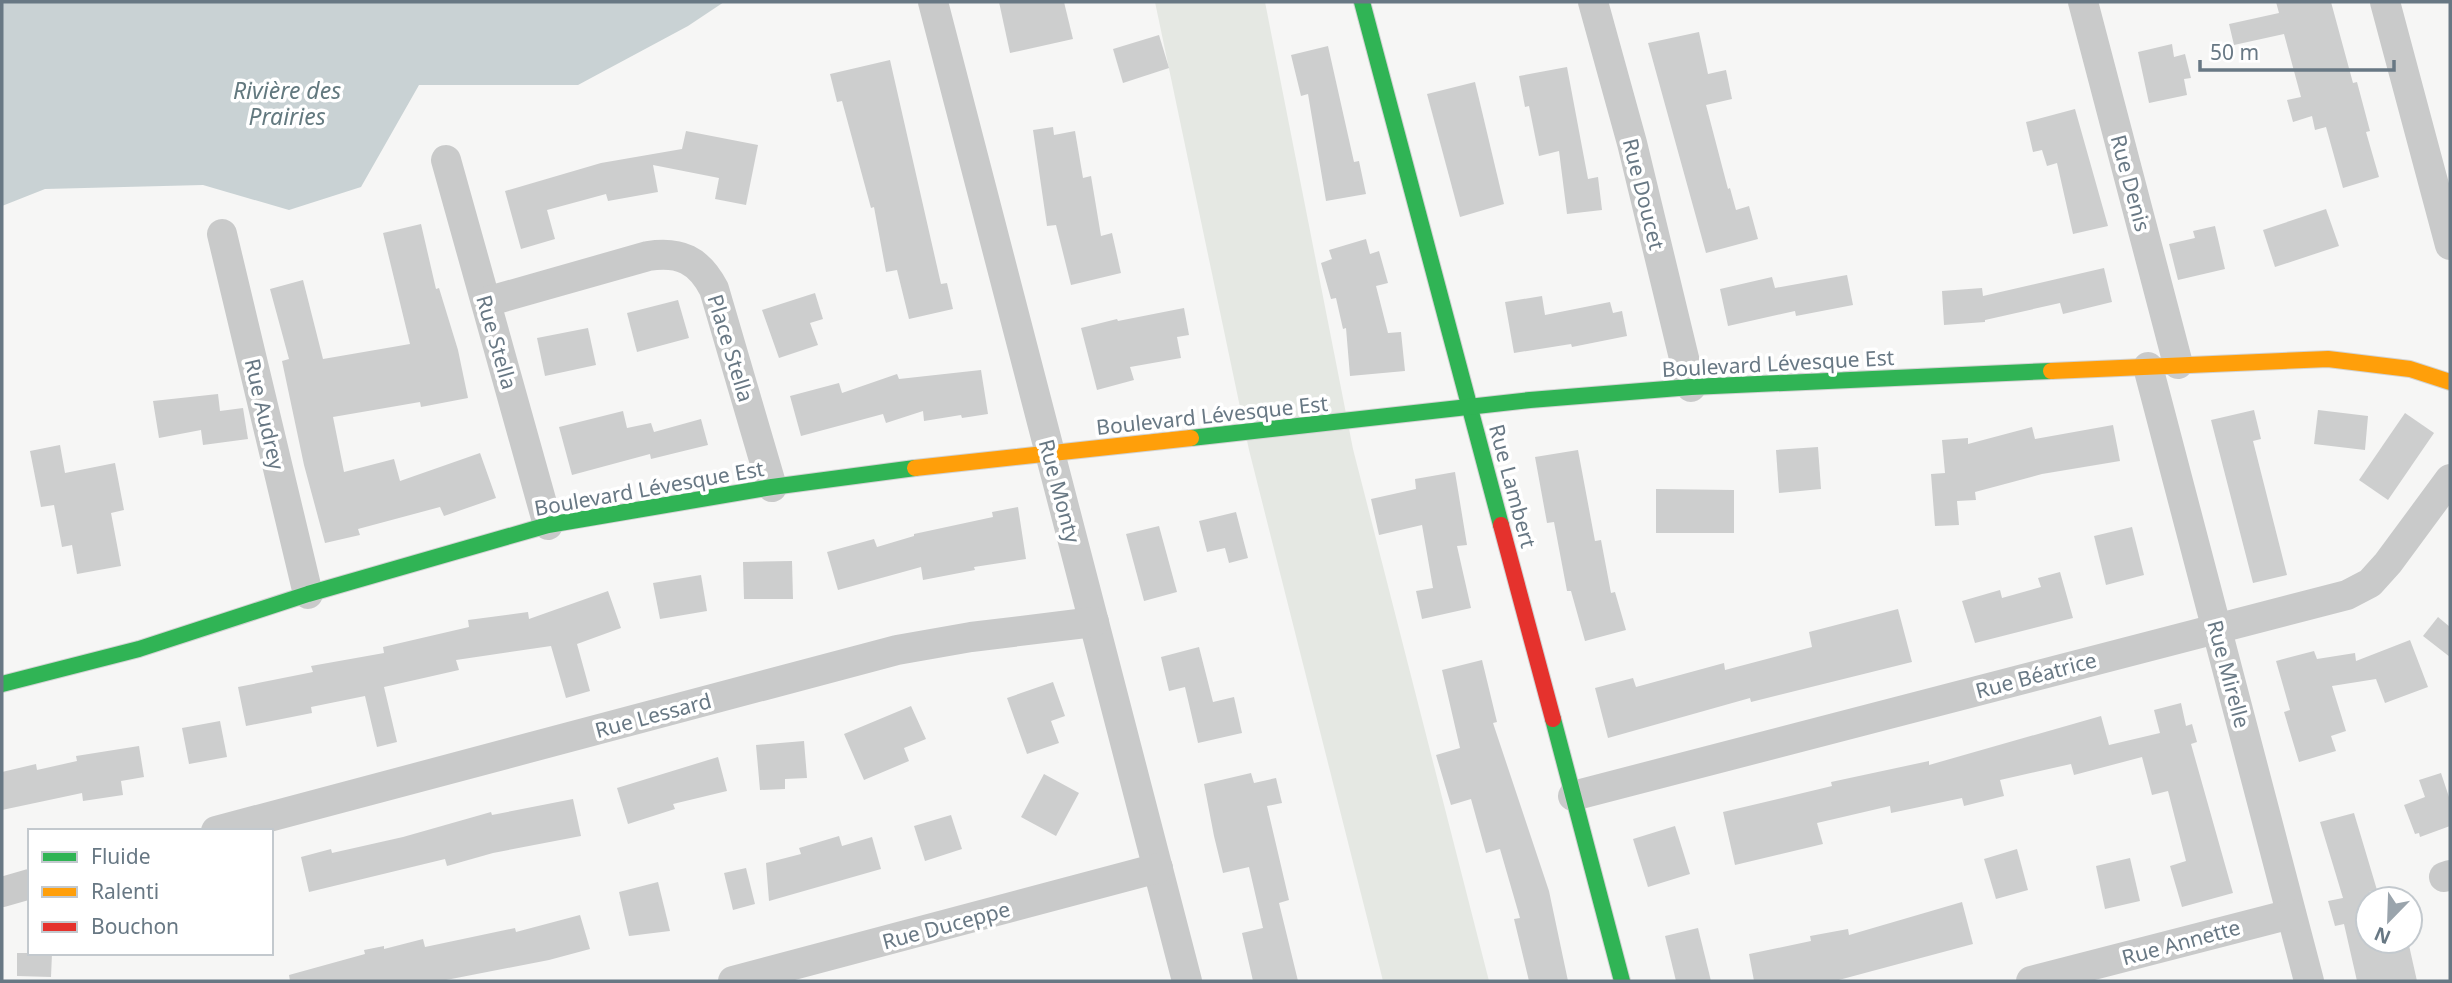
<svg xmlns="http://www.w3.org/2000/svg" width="2452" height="983" font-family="'Noto Sans',sans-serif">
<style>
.green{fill:#e5e8e3}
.water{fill:#c9d2d4}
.building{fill:#cdcece}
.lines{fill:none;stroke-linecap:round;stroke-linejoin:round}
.fast-casing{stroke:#d2d3d3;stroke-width:18}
.slow-casing{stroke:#d2d3d3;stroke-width:18}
.jam-casing{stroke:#d2d3d3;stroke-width:18}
.street{stroke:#c9caca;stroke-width:30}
.fast{stroke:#30b455;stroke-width:16}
.slow{stroke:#ff9f0a;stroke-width:16}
.jam{stroke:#e5322d;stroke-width:16}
.labels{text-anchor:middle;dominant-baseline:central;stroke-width:7;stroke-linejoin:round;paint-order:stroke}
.street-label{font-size:21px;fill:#687884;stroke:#fff}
.water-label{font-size:23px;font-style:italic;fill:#63797f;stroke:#fff}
</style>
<rect width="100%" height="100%" fill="#f6f6f5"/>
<path class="green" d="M1155 2H1265L1353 449 1489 981H1383L1249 450Z"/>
<path class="water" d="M2 2H724L688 26 578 85H419L361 187 289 210 203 185 45 189 2 206Z"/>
<g class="building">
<path d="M999 2H1064L1073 39 1010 53Z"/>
<path d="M2276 2H2331L2353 83 2357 82 2370 131 2366 132 2379 177 2343 188 2326 127 2315 130 2312 116 2293 122 2287 100 2301 97 2284 34 2234 45 2229 24 2279 13Z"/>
<path d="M1699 32 1708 74 1726 70 1732 99 1706 105 1728 189 1730 188 1736 210 1749 206 1758 239 1706 253 1648 43Z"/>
<path d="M1159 35 1169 68 1123 83 1113 49Z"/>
<path d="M2172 44 2174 57 2185 54 2191 78 2184 79 2187 95 2149 103 2138 52Z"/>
<path d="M1328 46 1354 162 1359 161 1366 194 1326 201 1308 94 1301 96 1291 55Z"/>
<path d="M890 60 941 284 947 283 953 309 909 319 897 270 886 272 874 207 871 208 842 101 837 102 830 74Z"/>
<path d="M1567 67 1588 179 1598 177 1602 210 1567 214 1559 151 1539 156 1529 106 1525 107 1519 76Z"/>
<path d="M1475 82 1504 204 1460 217 1427 94Z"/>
<path d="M2075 109 2108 226 2073 234 2057 163 2047 166 2042 150 2033 152 2026 122Z"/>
<path d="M1053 127 1054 135 1075 131 1083 178 1091 176 1101 236 1112 233 1121 273 1071 285 1056 225 1047 226 1033 130Z"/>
<path d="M686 131 758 145 746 205 715 199 719 178 653 165 658 192 608 201 606 194 547 210 555 239 521 249 505 191 601 163 682 149Z"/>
<path d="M2326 209 2339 246 2275 267 2263 230Z"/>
<path d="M421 224 436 289 439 288 458 350 468 398 421 407 420 402 333 417 344 472 394 459 400 481 480 453 496 498 444 516 440 507 358 529 360 535 325 543 304 465 282 361 289 359 270 289 303 280 323 359 410 344 383 233Z"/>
<path d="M2215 226 2225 269 2178 280 2169 244 2195 238 2193 231Z"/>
<path d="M1366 239 1370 254 1379 251 1388 283 1376 286 1388 333 1401 332 1405 371 1350 376 1346 328 1343 329 1336 298 1331 299 1321 263 1332 259 1329 250Z"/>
<path d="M2104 268 2112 302 2063 314 2060 303 1985 320V322L1944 325 1942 291 1982 288 1983 296Z"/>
<path d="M1847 275 1853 305 1796 316 1795 311 1728 326 1720 289 1772 277 1775 288Z"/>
<path d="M815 293 823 319 810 323 818 345 779 358 762 310Z"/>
<path d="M1542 296 1545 315 1610 302 1613 313 1622 311 1627 336 1572 347 1571 344 1514 353 1505 302Z"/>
<path d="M678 300 689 338 637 352 627 313Z"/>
<path d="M1184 308 1189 335 1177 337 1181 358 1130 367 1134 380 1097 390 1081 328 1117 319 1118 321Z"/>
<path d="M588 328 596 365 545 376 537 338Z"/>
<path d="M981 370 988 414 962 418 961 415 924 421 923 411 886 423 883 414 801 436 790 396 839 383 842 393 897 374 899 379Z"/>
<path d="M218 394 220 411 243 408 248 439 203 445 201 430 159 438 153 401Z"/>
<path d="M2254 410 2261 439 2253 441 2287 575 2253 583 2211 420Z"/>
<path d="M2318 410 2368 416 2365 450 2314 444Z"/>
<path d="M623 411 627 428 651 423 654 432 701 419 708 445 651 459 650 454 572 475 559 427Z"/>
<path d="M2405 413 2434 433 2388 500 2359 480Z"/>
<path d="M2113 425 2120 461 2042 474 1975 492 1976 500 1957 501 1959 525 1935 526 1931 474 1945 473 1942 440 1968 438V444L2032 427 2035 439Z"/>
<path d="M60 445 65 473 115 463 124 510 111 513 121 566 77 574 72 545 62 547 54 505 41 507 30 451Z"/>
<path d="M1818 447 1821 489 1779 493 1776 450Z"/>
<path d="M1578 450 1595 541 1601 540 1611 593 1615 592 1626 630 1585 641 1571 591H1567L1554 522 1547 523 1535 457Z"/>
<path d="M1455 472 1467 545 1457 546 1471 608 1422 619 1416 591 1433 588 1422 525 1379 535 1371 499 1416 489 1415 479Z"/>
<path d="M1656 489 1734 490V533H1656Z"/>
<path d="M1018 507 1026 559 974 567 975 570 923 580 921 567 838 590 827 552 874 539 877 547 914 536V534L993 517 992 512Z"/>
<path d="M1236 512 1248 558 1229 563 1225 548 1207 552 1199 521Z"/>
<path d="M1159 526 1177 592 1144 601 1126 534Z"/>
<path d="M2132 527 2144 575 2106 585 2094 536Z"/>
<path d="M792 561 793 599H744L743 562Z"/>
<path d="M2060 572 2073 618 1975 643 1962 601 2000 590 2002 598 2041 587 2038 578Z"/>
<path d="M701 575 707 611 660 619 653 583Z"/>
<path d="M608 591 621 628 577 644 590 691 566 698 551 646 456 660 459 670 384 687 397 742 377 747 365 696 311 707 312 713 246 726 238 687 313 672 311 666 384 653 383 647 469 627 468 620 528 612 529 619Z"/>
<path d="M1898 609 1912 662 1751 702 1750 698 1608 738 1595 688 1633 678 1636 687 1724 663 1725 670 1812 647 1809 632Z"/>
<path d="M2438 617 2450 627V657L2423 636Z"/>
<path d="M2410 640 2428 687 2385 703 2376 679 2332 686 2346 731 2331 736 2336 751 2299 762 2284 712 2290 710 2276 661 2314 651 2317 659 2355 653 2356 661Z"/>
<path d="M1199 647 1213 702 1234 697 1242 733 1198 743 1185 687 1169 691 1161 657Z"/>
<path d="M1482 660 1497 722 1493 723 1549 891 1568 981H1529L1514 919 1520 918 1500 849 1486 853 1471 799 1451 805 1436 755 1460 748 1442 670Z"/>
<path d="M1053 682 1065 716 1051 721 1059 743 1027 754 1007 698Z"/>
<path d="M2181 703 2186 726 2192 724 2197 742 2191 744 2233 893 2182 907 2170 866 2186 861 2168 791 2152 795 2142 757 2074 775 2071 764 2000 780 2004 796 1964 806 1962 798 1891 813 1890 806 1817 823 1823 844 1735 865 1723 812 1832 786 1831 782 1929 761V765L2101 716 2109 745 2160 733 2154 710Z"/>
<path d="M911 706 926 739 904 748 909 761 864 780 844 734Z"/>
<path d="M220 721 227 757 189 764 182 728Z"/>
<path d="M804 741 807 778 785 779V789L760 790 756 745Z"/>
<path d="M139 746 144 777 121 781 123 795 83 801 82 793 2 810V772L36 764 37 770 77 761 76 756Z"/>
<path d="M718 757 727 791 673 804 675 809 628 824 617 788Z"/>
<path d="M1251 773 1254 783 1276 778 1282 803 1267 806 1289 900 1279 903 1298 981H1253L1242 933 1263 928 1249 867 1223 873 1214 836 1204 784Z"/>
<path d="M2441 773 2450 800V826L2420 837 2419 833 2415 834 2404 805 2425 797 2419 780Z"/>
<path d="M1044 774 1079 793 1056 836 1021 817Z"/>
<path d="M573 799 581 836 493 853 447 866 445 859 309 892 301 857 331 849 332 853 403 837 491 812 492 815Z"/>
<path d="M2354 813 2377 890 2369 892 2368 941H2408L2417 981H2357L2344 924 2335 926 2328 901 2343 898 2320 822Z"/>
<path d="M951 815 962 849 925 861 914 826Z"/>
<path d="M1675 826 1690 874 1648 887 1633 839Z"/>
<path d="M839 836 842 846 872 837 881 869 769 901 766 863 801 854 799 848Z"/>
<path d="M2017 849 2028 890 1996 899 1984 859Z"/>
<path d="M2130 858 2140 901 2105 909 2096 866Z"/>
<path d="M746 868 755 904 733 910 724 873Z"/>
<path d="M658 882 670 931 629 936 619 892Z"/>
<path d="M1962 902 1973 944 1835 981H1754L1749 954 1811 941 1810 936 1848 929 1849 935Z"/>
<path d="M580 915 590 949 549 960 441 981H290L289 975 365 954 364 950 384 946V949L423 939 425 947 515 928 516 932Z"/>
<path d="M1698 928 1711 981H1676L1665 936Z"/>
<path d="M17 953H52L51 977 17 976Z"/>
</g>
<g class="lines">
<g class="fast-casing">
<g id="fast">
<path d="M1362 2 1501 525"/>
<path d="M1191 438 1530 400 1691 387 2051 371"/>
<path d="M2 684 139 649 308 594 548 525 772 487 915 468"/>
<path d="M1553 719 1622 981"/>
</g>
</g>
<g class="slow-casing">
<g id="slow">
<path d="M2051 371 2328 359 2410 369 2450 382"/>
<path d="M915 468 1191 438"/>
</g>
</g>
<g class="jam-casing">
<path id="jam" d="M1501 525 1553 719"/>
</g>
<g class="street">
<path d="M933 2 1187 981"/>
<path d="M1593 2 1632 143 1691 387"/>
<path d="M2083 2 2178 364"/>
<path d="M2385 2 2450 245"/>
<path d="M446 160 548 525"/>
<path d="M222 234 308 594"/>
<path d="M486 302 648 256C680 251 699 260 714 289L772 487"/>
<path d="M2148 367 2309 981"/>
<path d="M1573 796 2347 595 2370 583 2388 563 2450 479"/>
<path d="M216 831 897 650 971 637 1094 622"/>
<path d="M2444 877 2450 875"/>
<path d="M2 892 30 884"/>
<path d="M733 981 1158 868"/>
<path d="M2031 981 2291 914"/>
</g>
<use href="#fast" class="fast"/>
<use href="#slow" class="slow"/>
<use href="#jam" class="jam"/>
</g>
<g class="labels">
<g class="street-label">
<text transform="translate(2131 183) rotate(75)">Rue Denis</text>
<text transform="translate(1644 194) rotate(76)">Rue Doucet</text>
<text transform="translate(497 342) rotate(74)">Rue Stella</text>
<text transform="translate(731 348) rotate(73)">Place Stella</text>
<text transform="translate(1778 363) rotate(-3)">Boulevard Lévesque Est</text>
<text transform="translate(265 414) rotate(77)">Rue Audrey</text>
<text transform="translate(1212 415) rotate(-6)">Boulevard Lévesque Est</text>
<text transform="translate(1513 486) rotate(75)">Rue Lambert</text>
<text transform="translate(649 488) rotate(-10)">Boulevard Lévesque Est</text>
<text transform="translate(1060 491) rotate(75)">Rue Monty</text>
<text transform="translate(2229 674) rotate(75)">Rue Mirelle</text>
<text transform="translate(2036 675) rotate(-15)">Rue Béatrice</text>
<text transform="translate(653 715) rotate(-15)">Rue Lessard</text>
<text transform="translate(946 925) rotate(-15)">Rue Duceppe</text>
<text transform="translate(2181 942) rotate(-15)">Rue Annette</text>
</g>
<g class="water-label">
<text x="287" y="90">Rivière des<tspan x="287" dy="26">Prairies</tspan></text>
</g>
</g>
<rect width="2452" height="983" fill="none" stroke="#687884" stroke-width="7"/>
<rect x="28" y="829" width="245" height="126" fill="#ffffff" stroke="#c3c9ce" stroke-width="2"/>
<rect x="42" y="852" width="35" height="10" fill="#30b455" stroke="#c3c9ce" stroke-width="2"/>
<text x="91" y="864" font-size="21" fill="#687884">Fluide</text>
<rect x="42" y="887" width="35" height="10" fill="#ff9f0a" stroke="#c3c9ce" stroke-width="2"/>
<text x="91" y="899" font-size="21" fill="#687884">Ralenti</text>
<rect x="42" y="922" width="35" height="10" fill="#e5322d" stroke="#c3c9ce" stroke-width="2"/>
<text x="91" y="934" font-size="21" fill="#687884">Bouchon</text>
<g transform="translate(2389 920) rotate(203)"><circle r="33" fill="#ffffff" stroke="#c3c9ce" stroke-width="2"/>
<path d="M0-5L12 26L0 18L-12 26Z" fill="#9aa4ac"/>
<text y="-10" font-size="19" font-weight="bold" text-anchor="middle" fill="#687884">N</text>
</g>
<path d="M2200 60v10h194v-10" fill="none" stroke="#687884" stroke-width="3.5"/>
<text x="2210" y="60" font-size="21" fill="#687884" stroke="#ffffff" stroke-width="5" paint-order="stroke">50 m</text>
</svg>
